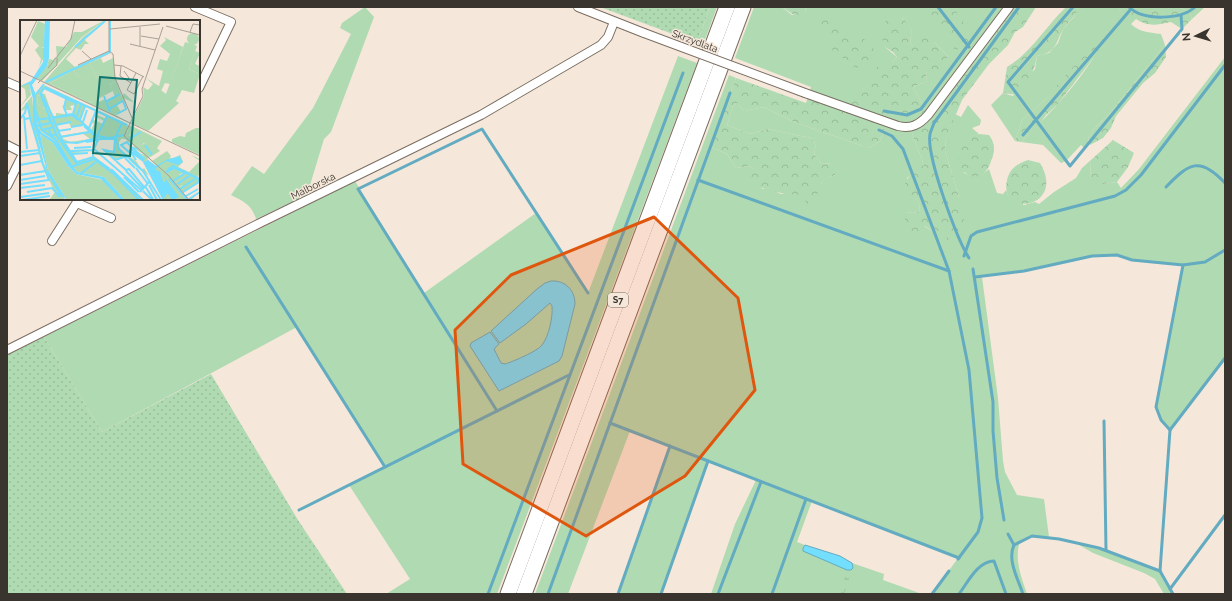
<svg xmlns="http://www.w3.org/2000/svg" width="1232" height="601" font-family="Raleway,sans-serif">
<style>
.grass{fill:#b0dab2}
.forest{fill:url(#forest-crowns)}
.wetland{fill:url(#wetland-marsh)}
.garden{fill:url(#garden-dots)}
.water{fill:#74deff;stroke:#63abc1}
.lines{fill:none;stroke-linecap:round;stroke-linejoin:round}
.stream{stroke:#63abc1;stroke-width:3}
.minor-casing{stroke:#7a6e62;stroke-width:10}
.motorway-casing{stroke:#7a6e62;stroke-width:17}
.minor{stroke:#fff;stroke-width:8}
.motorway{stroke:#fff;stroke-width:15}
.minor-bridge-casing{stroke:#7a6e62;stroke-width:10;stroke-linecap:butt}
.minor-bridge{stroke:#fff;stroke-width:8}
.marked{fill:#df570e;fill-opacity:0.2;stroke:#df570e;stroke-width:3;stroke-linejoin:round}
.labels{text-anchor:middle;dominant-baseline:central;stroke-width:3;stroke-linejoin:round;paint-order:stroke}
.shield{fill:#f5e8da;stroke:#726a62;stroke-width:1}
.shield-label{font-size:9px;font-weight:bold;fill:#3a342f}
.street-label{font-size:10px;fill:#3a342f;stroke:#f5e8da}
.inset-river{fill:none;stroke:#74deff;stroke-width:2}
.inset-road{fill:none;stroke:#aaa096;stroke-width:1}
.view{fill:#0f766e;fill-opacity:0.15;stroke:#0f766e;stroke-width:2}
.inset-edge{fill:none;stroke:#3a342f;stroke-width:2}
</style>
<defs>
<pattern id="forest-crowns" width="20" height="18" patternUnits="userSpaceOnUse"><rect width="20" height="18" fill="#b0dab2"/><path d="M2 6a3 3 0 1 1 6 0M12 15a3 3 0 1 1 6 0" fill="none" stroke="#98bc99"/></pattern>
<pattern id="wetland-marsh" width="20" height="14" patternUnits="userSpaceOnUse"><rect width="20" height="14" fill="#b0dab2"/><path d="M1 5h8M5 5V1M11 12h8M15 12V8" fill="none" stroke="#98bc99"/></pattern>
<pattern id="garden-dots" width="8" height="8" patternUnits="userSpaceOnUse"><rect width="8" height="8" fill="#b0dab2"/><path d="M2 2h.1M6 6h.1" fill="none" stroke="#98bc99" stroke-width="1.8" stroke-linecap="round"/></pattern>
</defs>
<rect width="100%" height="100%" fill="#f5e8da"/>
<g class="grass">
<path d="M365 7 374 17 331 132 324 139 307 195 256 219C252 205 243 201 231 195L252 166 264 174 313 108 351 34 340 28 342 23Z"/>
<path d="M710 7H717L703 45 697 43Z"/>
<path d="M754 7H782L792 15 805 14 806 7H1009L928 115 913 87 927 81 926 71 948 56 934 42 916 47 912 45 910 41 912 30 902 18 885 47 897 57 892 63H887L846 107 809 94 811 87 735 58Z"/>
<path d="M1078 7H1118C1133 28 1134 31 1161 34L1165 45 1110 113 1093 130 1088 139 1089 143 1084 148 1081 145 1066 161 1061 163 1043 145 1021 142C1048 116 1074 88 1094 57L1079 61 1045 100 1022 120 1015 141 991 105 1003 93 1013 96 1035 69 1037 56 1049 53 1058 43 1063 29 1074 17Z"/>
<path d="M1177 7H1205L1192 19 1189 11Z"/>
<path d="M678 56 697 63 497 594H386L410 579 349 485 385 466 297 327 102 432 44 337 355 181 424 293 536 213 588 293Z"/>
<path d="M1225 57V358L1170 430 1161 420 1156 407 1182 265 1132 260 1117 255 1092 256 1024 271 982 277 998 398 1003 461 1005 472 1017 495 1044 499 1049 537 1032 536 1020 541C1014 559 1021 576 1027 594H932L958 558 812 501 797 542 805 545 803 548 851 570 853 568 852 563 884 574 883 580 922 594H711L735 524 756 480 709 461 661 594H618L670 446 630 431 568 594H535L729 75 736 78 711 147 727 154 736 168 750 166 754 169 762 189H768L781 194 820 185 825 179 835 175 832 164 821 163 814 154 816 145 811 138 767 129 750 134 727 125 733 106 737 103 744 111 764 107 796 123 869 148 880 141 887 122 910 128 924 165 907 178 915 198 920 204 919 212 905 213 936 234 959 197 945 151 946 138 955 114 961 117 968 105 981 120 980 125 972 128 979 134 966 138 964 173C975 178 980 177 989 169L997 193 1003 194 1006 190 1008 195 1024 205 1035 202 1039 204 1054 192 1076 178 1082 168 1091 160 1090 178 1103 184 1117 182 1121 188 1139 169Z"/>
<path d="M1074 542 1099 548 1160 571 1173 594H1164L1155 579 1144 573 1093 553Z"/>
</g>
<g class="forest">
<path d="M782 7H806L805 14 797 17Z"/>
<path d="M930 7H954L960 20 970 25C974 39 972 41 961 50L954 49 941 27 928 19Z"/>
<path d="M1009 7H1036L1023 27 1015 32 1008 45 989 64 962 100 946 138 945 151 959 197 964 218 961 235 948 242 945 232 936 234 925 226 919 232 911 231 905 228V213L919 212 920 204 915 198 908 195 904 186C908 176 914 170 924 165L910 128 887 122 880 141 869 148 796 123 764 107 744 111 737 103 733 106 727 125 750 134 767 129 811 138 816 145 814 154 821 163 832 164 835 169V175C830 177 824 179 821 184 815 193 821 199 807 204L802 195C784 194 766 192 750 182L749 174 754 169 750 166 736 168 727 154 711 147 736 78 806 103 809 94 846 107 853 90H862L880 62 892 63 897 57 893 52 885 47C884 44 882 39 881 35 880 24 890 13 901 18 906 20 909 26 912 30L910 41 912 45 916 46 919 40 926 38 934 42 948 56 939 69 926 71 927 81 913 87 928 115Z"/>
<path d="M1066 7H1078C1077 16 1069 21 1064 28 1058 36 1058 46 1049 52 1046 54 1041 55 1037 56 1034 71 1029 84 1018 95L1003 93 1007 67C1031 53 1046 26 1066 7Z"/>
<path d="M1118 7H1177L1189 11 1192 19 1182 29 1171 22C1157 25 1148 27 1136 19L1130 25Z"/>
<path d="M825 19 837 20 839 28 855 37 860 36 873 46 875 58 868 71 846 64 841 55 833 53C831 41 829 35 819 28L818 23Z"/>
<path d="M1104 35 1107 37 1101 53 1094 57 1058 104 1046 115 1039 125 1021 142 1015 141 1022 120 1045 100 1069 71Z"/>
<path d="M1165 45 1166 57 1155 73 1143 83 1116 116 1111 128 1103 138 1090 145 1088 139 1093 130 1110 113Z"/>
<path d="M979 134 989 135C996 145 995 151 991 161 981 194 946 168 962 144 963 142 965 139 967 137 971 136 975 135 979 134Z"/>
<path d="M1113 140 1134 153 1128 167 1117 182 1103 184 1093 183 1090 178 1091 160Z"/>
<path d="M1028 160 1040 163C1067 208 998 219 1007 180 1010 168 1017 164 1028 160Z"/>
</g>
<path class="wetland" d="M846 576 850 579 844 594H837Z"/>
<g class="garden">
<path d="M600 7H710L697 43Z"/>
<path d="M44 337 102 432 211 374 298 520 347 594H7V355Z"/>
</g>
<g class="water">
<path d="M551 281C565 280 575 290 575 304L562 356 559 361 499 391 470 346 471 343 490 332 499 344 494 349 501 363 505 364C512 362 538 351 542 345 549 336 553 317 552 306L550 303 526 324 500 343 491 331 537 289 545 283Z"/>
<path d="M805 545 840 556 852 563 853 568 851 570H847L803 551V548Z"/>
</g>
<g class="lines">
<g class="stream">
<path d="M938 7 969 47"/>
<path d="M1073 7 1008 82 1070 166 1182 29 1181 15"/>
<path d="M1129 7C1143 21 1181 20 1195 7"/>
<path d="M884 111 907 115 921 109 996 7"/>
<path d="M879 130 892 136 903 149 949 271 969 370 982 518 978 532 958 559"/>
<path d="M1023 135 1131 9"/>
<path d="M698 180 949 271"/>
<path d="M1166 187C1189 163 1200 156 1225 183"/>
<path d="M246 247 385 467"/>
<path d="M964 256 971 236 977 232 1115 196 1126 190 1141 175 1225 65"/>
<path d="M969 258C957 239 926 156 930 134 931 130 933 126 934 123L1019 7"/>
<path d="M1183 265 1205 262 1225 250"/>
<path d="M973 269 993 402V431L997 478 1004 520"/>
<path d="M975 277 1024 271 1092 256 1117 255 1132 260 1183 265 1156 407 1161 420 1170 430 1225 358"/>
<path d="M497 411 358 189 482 129 588 293"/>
<path d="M1104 421 1106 550"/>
<path d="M610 423 959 558"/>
<path d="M1170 430 1160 571 1173 594"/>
<path d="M299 510 569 375"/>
<path d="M1008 534 1014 545"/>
<path d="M1170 589 1225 515"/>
<path d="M488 594 683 73"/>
<path d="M548 594 730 93"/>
<path d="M618 594 670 446"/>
<path d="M661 594 708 461"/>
<path d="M718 594 761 482"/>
<path d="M772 594 806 499"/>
<path d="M932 594 949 571"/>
<path d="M959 594C968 582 978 561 994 561L1006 594"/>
<path d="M1023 594C1018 579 1007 560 1014 545L1032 536 1059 539 1099 548 1160 571"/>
</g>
<g class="minor-casing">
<g id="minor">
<path d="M195 7 231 22 199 88"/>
<path d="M578 7 644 33"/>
<path d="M7 82 21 88"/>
<path d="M805 93 898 126C911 129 919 125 928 115L1009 7"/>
<path d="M7 145 21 152"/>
<path d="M7 186 21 158"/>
<path d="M77 203 111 218"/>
<path d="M52 241 79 199"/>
<path d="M7 350 260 223 481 115 601 45 608 37 614 22"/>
</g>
</g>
<g class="motorway-casing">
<g id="motorway">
<path d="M508 594 727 7"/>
<path d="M524 594 743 7"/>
</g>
</g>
<use href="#minor" class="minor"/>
<use href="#motorway" class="motorway"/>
<g class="minor-bridge-casing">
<path id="minor-bridge" d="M644 33 805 93"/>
</g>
<use href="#minor-bridge" class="minor-bridge"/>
</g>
<path class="marked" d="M654 217 738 298 755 390 685 476 586 536 463 464 455 330 511 275Z"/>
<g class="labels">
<rect class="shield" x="608" y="293" width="20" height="14" rx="3"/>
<g class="shield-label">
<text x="618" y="300">S7</text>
</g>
<g class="street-label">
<text transform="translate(695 41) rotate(20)">Skrzydlata</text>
<text transform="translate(313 186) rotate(-26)">Malborska</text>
</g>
</g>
<g transform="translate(20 20)">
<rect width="180" height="180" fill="#f5e8da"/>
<path d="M85 0 62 17 22 61 16 58 27 46 29 39 33 40 36 36 34 41 37 38 36 26 46 27 54 12H62ZM86 0 64 19 69 24H65L61 30 56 28 46 39 55 47 89 31 91 33 70 43 77 58 67 62 57 56 54 50 30 63 70 83 77 79 79 82 85 79 86 81 95 77 90 64 96 61 102 77 104 73 115 83 103 78 104 81 97 85 101 92 96 95 109 103 24 62 63 17ZM144 17 163 27 150 64 145 63 141 71 126 58 139 66 143 51 137 49 140 39 147 41 150 34 140 26 146 20ZM19 26 24 28V37L19 47 21 39 15 30ZM175 31 180 33 175 44 180 46V54L169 49ZM9 63 11 75 0 87 6 78 5 69 0 66ZM24 65 108 105 104 116 98 115 97 118H103L105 119 102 118 99 122V129L116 141 122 150 124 148 129 156 118 148 107 137 95 140 84 130 94 132V119L46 123 51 131 72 130 78 124 73 131 51 132 68 133 53 134 57 142 74 136 94 152 123 180H105L84 157 57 152 35 121 19 110 16 101V74ZM25 69 45 79V85L42 86 45 90H52L50 86 55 85 53 95 36 93V97H33L25 74 21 73ZM21 75 27 83 24 89 18 84 17 76ZM65 85 87 97 86 99 75 94 74 96 84 101 83 104 72 99 71 102 74 104 71 110 62 102 60 100ZM49 103 51 107 63 105 70 111 40 116 36 105ZM62 113 70 119 50 122 41 118ZM12 76 15 107 24 144 45 180H37V176V180L30 179 35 172 25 152 0 155V150L2 155 25 151 8 88 0 91ZM109 105 113 107 112 109 114 107 142 121 137 128 140 131 127 139 135 146 128 140 123 142 124 137 120 133 124 135 118 127 125 123 122 122 116 126 105 117 111 115 107 113ZM176 108H180V135L152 122V119L160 116 165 117 166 113ZM147 131 151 136 147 140 137 146 132 141ZM151 147 164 152 159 155 161 156 167 153 170 156 153 164 144 152ZM171 156 176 157 169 163 176 158 179 162 162 173 164 176 155 166 160 170 164 166 156 165Z" fill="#b0dab2" fill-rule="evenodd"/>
<path d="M21 75 27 83 24 89 18 84 17 76ZM104 103 108 105 107 113 111 111 108 118 105 117 116 126 122 121 125 122 119 127 125 135 115 129 109 134V130L114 126 105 119 97 118 98 115 104 116 107 105 102 111 100 109ZM160 135 163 142 158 147 169 152 180 141 171 135 180 139V154L178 156 180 162 163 173 169 179 176 175 171 180H155L135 148 143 147ZM152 148 164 152 160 156 167 153 170 156 153 164 146 154V151ZM171 156 175 157 166 165 176 158 179 162 162 173 163 176 157 168 159 170 164 166 162 164V166L160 167 161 165H156Z" fill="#b0dab2" fill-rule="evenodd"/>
<path d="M20 114 33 123 48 146 56 154 83 160 101 180H47L28 150Z" fill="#b0dab2"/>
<path d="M167 19a6 6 0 1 1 12 0a6 6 0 1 1-12 0ZM160 135 163 142 144 153 167 180H143L123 142 128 140 136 146 150 137 152 140Z" fill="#b0dab2"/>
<path d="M18 1 25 4 24 27H20L11 17ZM165 22 177 26 169 49 180 54 174 73 162 70 156 81 159 83 128 111 111 103 124 76 123 67 128 70 133 64 146 74ZM81 38 83 43 93 38 96 61 90 64 93 71 70 83 30 63 54 50 57 56 66 61 77 58 70 43Z" fill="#b0dab2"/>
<path d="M25 0H30L29 38 27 46 12 65 16 75 17 106 21 112 35 121 57 152 84 157 105 180H101L81 159 56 154 48 146 33 123 20 114 28 150 47 180 39 174 28 154 13 102V79L9 64 0 66 11 61 23 42ZM115 129 125 138 123 142 128 140 136 146 146 140 159 136 163 142 158 145 146 141 135 149 139 152 142 163 146 161 143 155 159 177 152 180 148 173 145 176 147 180 144 177 143 180 123 142 111 133Z" fill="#74deff"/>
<path class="inset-river" d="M55 27 85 1M26 62 90 32V0M25 67 107 105M20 73 37 116 57 144M16 74 24 64M84 76 90 92M46 79 44 88 47 95M87 81 100 74M7 83 10 97M89 89 103 81 106 89 97 94M16 91 22 110 34 107M4 96 7 129M57 96 61 84M36 97H33L21 73 24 68 56 83 53 94 77 116M37 97 52 94M0 99 5 93 7 83M5 99 10 98 19 129M16 100 29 98M58 100 52 95 33 98 43 122 57 123 77 118 64 106M60 100 65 86M63 102 67 90M36 105 51 102M17 106 30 103 29 98M51 107 63 105M69 108 76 91M29 109 31 116 36 114M22 110 35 119 52 147M38 111 51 109M77 116 89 118 104 115M77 116 87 96M96 116 102 103M40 117 69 112M96 118 99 129 123 151 141 180M80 119H95M95 119 94 132 84 130 95 140 107 136M109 119 121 112M66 122 78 120 73 130V136M45 124 57 142 73 137 90 149M125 125 132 135M54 128 71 127M74 129 121 170M50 131 73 130M0 132 19 130 22 141 0 145M110 133 101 125 107 122 113 129M52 134 68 133M0 136 20 133M105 138 115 148M116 140 110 131 117 128M96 141 106 150 109 149 124 167M51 147 74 139 95 155 119 180M116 148 128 164M91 149 123 180M147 150 153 146 179 159M106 151 123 169M139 151 143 165 154 180M146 152 154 148 176 157 180 162M60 154 76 142M0 155 25 151M104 157 119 172M149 158 167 179M0 160 25 156M153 161 165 153M0 164 29 160 22 142M157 164 171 155M129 165 137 180M125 166 133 179M0 168 25 165M160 169 175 159M123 171 132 180M7 172 32 168 40 177M120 172 130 161M163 172 179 162M166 176 178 169M0 177 29 173M169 179 180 172M2 180 30 176"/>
<path class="inset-road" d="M89 0V31L93 34 95 58 112 98M146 6 180 15M143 7 122 69 123 76 104 116 148 155 169 180M90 9 140 4M170 12 173 4 180 5M121 16 139 19M110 24 135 30M120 26V7M62 31 71 39M0 36 17 0M58 45 89 31M94 45 103 46 124 57M101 46 100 56 111 63M28 48 51 19 55 0M0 51 180 136M104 51 109 58 107 61M116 53 107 70 114 74 123 56M18 63 37 45V38"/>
<path class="view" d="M80 57 117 60 110 136 73 133Z"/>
<rect width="180" height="180" class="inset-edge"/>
</g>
<rect width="1232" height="601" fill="none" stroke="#3a342f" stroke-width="16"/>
<g transform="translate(1196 36) rotate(265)" stroke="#f5e8da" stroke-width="3" paint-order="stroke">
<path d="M0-3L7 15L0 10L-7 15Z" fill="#3a342f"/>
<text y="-6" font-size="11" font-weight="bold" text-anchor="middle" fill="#3a342f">N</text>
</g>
</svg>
